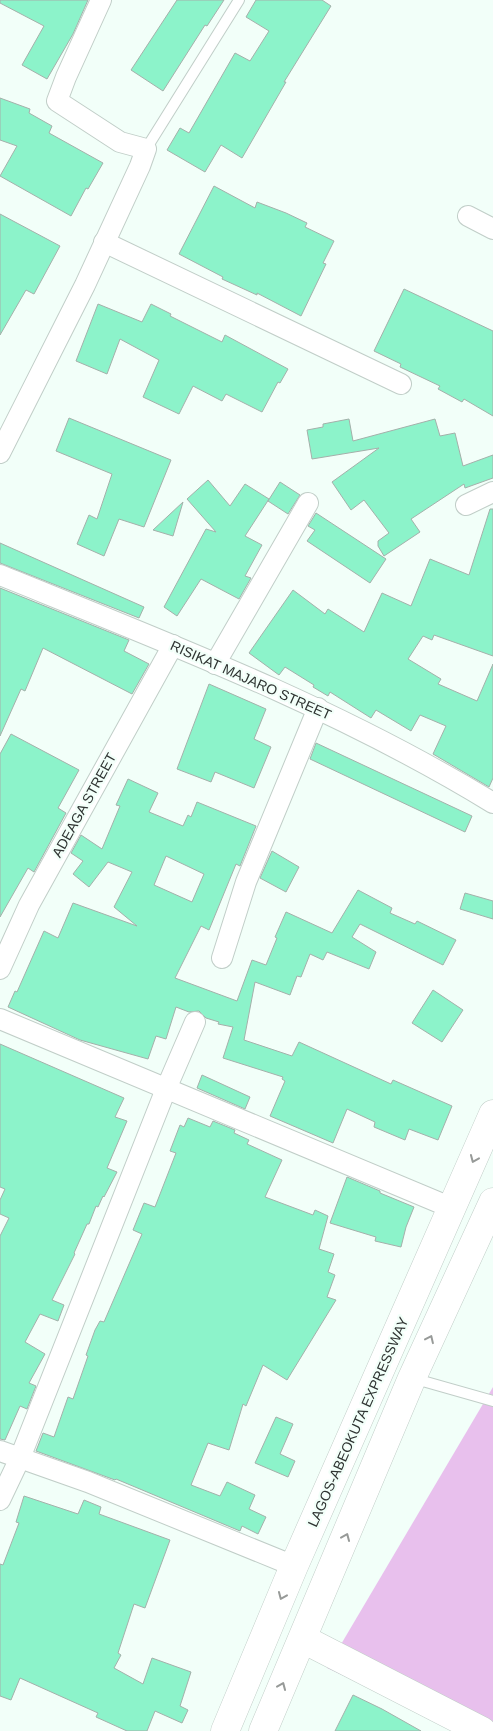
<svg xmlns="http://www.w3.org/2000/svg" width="493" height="1731" font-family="Arial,sans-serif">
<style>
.green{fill:#e8c0ed}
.building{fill:#8cf3ca;stroke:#a4b0aa;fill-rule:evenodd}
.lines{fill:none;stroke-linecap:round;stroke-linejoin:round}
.lane-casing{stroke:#c1cec8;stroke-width:12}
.street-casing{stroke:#c1cec8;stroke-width:22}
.secondary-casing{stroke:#c1cec8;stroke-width:29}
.highway-casing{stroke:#c1cec8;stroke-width:29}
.lane{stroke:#fff;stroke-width:10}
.street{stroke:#fff;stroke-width:20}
.secondary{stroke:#fff;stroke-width:28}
.highway{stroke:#fff;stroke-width:28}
.oneway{stroke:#979a98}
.labels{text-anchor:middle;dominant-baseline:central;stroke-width:4.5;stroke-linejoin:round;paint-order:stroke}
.street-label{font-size:14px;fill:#2f3432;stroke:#f2fff9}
</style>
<rect width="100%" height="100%" fill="#f2fff9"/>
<path class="green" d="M493 1387V1731H461L327 1668Z"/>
<g class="building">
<path d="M0 0H88L73 34 47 79 22 65 44 26 0 3Z"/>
<path d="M177 0H224L207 26 205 25 163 91 131 70Z"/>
<path d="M256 0H322L331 6 284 82H286L242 158 221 145 205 172 167 150 180 128 189 133 235 53 250 61 269 31 246 17Z"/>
<path d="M0 98 30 109 29 113 52 126 49 133 103 163 88 189 86 188 71 216 0 176 17 146 0 140Z"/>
<path d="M214 186 255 208 257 202 286 213 307 223 305 227 334 241 323 263 326 264 301 316 257 293V295L222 279 223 277 179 254Z"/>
<path d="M0 214 60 246 34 294 26 290 0 335Z"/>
<path d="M404 289 493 331V416L464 399 462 402 438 389 440 386 400 367 401 364 374 351Z"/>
<path d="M98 304 142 322 151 304 171 314 170 316 222 342 225 335 288 369 280 383 278 382 262 412 226 394 222 401 193 386 179 414 143 397 159 360 120 339 107 374 76 361Z"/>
<path d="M69 418 171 460 144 527 119 519 104 556 77 544 89 515 97 519 112 474 56 451Z"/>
<path d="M349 419 353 441 435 419 440 436 455 433 463 466 493 455V478L465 488 464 484 411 519 420 532 384 556 378 546V541L389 533 364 500 351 510 332 482 379 448 312 459 307 430 323 427V424Z"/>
<path d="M208 480 230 506 245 484 269 499 245 536 262 545 245 576 251 578 239 599 201 579 177 616 164 607 206 529 216 532 187 499Z"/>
<path d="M280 482 300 495 288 514 268 501Z"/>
<path d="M183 502 173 536 153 530Z"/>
<path d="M490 509H493V656L434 635 432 640 423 636 408 659 441 679 438 684 477 701 493 664V778L489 787 433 754 446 726 420 715 411 731 376 710 371 718 330 692 328 696 313 687 314 685 285 667 279 675 249 653 293 590 325 614 328 609 364 632 382 593 411 606 430 559 469 575Z"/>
<path d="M316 513 386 559 370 583 307 541 315 530 308 526Z"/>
<path d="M0 543 144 607 139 618 0 563Z"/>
<path d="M0 588 129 640 124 651 149 664 132 694 43 648 25 691 21 689 0 736Z"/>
<path d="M209 684 266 709 254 739 271 747 254 788 215 772 211 782 177 769Z"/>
<path d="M11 734 79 770 58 808 66 813 34 872 28 868 0 917V754Z"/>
<path d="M316 743 472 816 465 832 310 759Z"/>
<path d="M128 779 158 793 149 812 183 826 188 815 191 817 197 802 256 826 240 866 236 864 209 930 201 926 175 978 237 1001 252 960 266 965 277 938 275 937 286 912 332 933 358 890 392 908 390 913 415 924 417 921 456 940 443 965 360 924 352 937 376 952 369 969 327 952 323 960 310 954 301 977 297 976 290 995 255 982 244 1040 292 1056 299 1042 391 1084 393 1080 452 1106 438 1140 409 1129 405 1140 374 1127 375 1122 347 1109 333 1143 270 1116 285 1081 282 1079 283 1077 223 1058 233 1027 218 1024 219 1022 206 1018 199 1011 189 1012 176 1007 166 1039 156 1036 148 1059 80 1040 8 1007 15 991 17 992 44 931 58 938 73 903 137 926 114 907 132 872 108 862 89 887 73 874 83 861 71 853 81 835 102 849 120 806 116 805ZM166 856 204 874 192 902 154 885Z"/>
<path d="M272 851 299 867 286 892 260 878Z"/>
<path d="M465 893 493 901V919L460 909Z"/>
<path d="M433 990 463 1010 442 1042 412 1023Z"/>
<path d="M0 1044 124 1098 115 1117 127 1121 107 1168 117 1172 104 1197 103 1196 98 1207 96 1206 89 1224H87L74 1253 75 1254 52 1300 64 1305 58 1321 40 1314 25 1342 45 1354 29 1383 36 1386 27 1409 20 1406 5 1440 0 1439V1236L9 1218 0 1214V1200L5 1189 0 1187Z"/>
<path d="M202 1075 250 1097 245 1109 197 1088Z"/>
<path d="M188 1118 210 1127 213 1121 235 1130 234 1133 249 1140 247 1144 282 1160 265 1197 313 1215 315 1210 328 1216 319 1249 334 1254 328 1272 335 1275 327 1297 336 1300 287 1380 263 1365 246 1406 243 1404 229 1450 208 1443 191 1485 220 1496 227 1482 255 1495 249 1509 266 1517 258 1534 242 1526 240 1531 116 1479 115 1480 36 1451 43 1433 54 1437 68 1397 73 1399 88 1356 86 1355 95 1330 100 1321 104 1322 142 1234 133 1230 144 1203 155 1207 176 1153 170 1151 180 1125 184 1127Z"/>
<path d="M347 1177 380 1191V1193L414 1207 406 1227 401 1247 375 1241 376 1237 330 1223Z"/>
<path d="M276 1417 293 1424 280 1454 295 1461 288 1477 255 1463Z"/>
<path d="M24 1496 78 1514 84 1500 101 1507 99 1514 170 1540 145 1608 134 1604 118 1653 121 1655 114 1668 143 1684 152 1658 191 1672 180 1706 188 1710 182 1723 155 1711 147 1731H127L96 1717 98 1713 20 1678 11 1700 0 1696V1564L3 1565 19 1523 16 1522Z"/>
<path d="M353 1695 382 1709 421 1731H335Z"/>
</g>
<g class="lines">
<g class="lane-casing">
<g id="lane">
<path d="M146 149 239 0"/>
<path d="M412 1378 493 1401"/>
</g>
</g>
<g class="street-casing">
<g id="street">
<path d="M468 216 493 229"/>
<path d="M104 242 401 384"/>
<path d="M0 453 85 285 140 166 146 149 120 142 57 101 66 77 101 0"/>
<path d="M466 505 493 492"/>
<path d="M0 575C168 643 338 708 493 803"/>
<path d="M215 664 308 503"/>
<path d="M222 958 246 882 318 708"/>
<path d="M0 969 29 905 173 645"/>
<path d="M0 1019 452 1208"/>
<path d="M0 1451 88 1482 294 1566"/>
<path d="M0 1500 20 1458 166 1089 195 1022"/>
</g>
</g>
<g class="secondary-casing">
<path id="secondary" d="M303 1639 482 1731"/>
</g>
<g class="highway-casing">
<g id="highway">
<path d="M225 1731 294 1566 493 1114"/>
<path d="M263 1731 412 1378 493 1202"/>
</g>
</g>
<use href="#lane" class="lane"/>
<use href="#street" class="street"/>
<use href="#secondary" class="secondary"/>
<use href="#highway" class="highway"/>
</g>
<defs><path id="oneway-chevron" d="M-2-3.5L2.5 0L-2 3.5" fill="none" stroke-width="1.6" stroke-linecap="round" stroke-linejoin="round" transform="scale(1.25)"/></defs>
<g class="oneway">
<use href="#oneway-chevron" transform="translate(474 1159) rotate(113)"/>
<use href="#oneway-chevron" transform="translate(430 1339) rotate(-65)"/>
<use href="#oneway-chevron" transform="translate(346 1537) rotate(-67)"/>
<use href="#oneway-chevron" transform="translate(282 1596) rotate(113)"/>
<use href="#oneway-chevron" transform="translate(282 1686) rotate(-67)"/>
</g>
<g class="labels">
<g class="street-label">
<text transform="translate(251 680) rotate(24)">RISIKAT MAJARO STREET</text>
<text transform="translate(84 805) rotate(-61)">ADEAGA STREET</text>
<text transform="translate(358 1422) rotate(-66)">LAGOS-ABEOKUTA EXPRESSWAY</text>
</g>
</g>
</svg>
